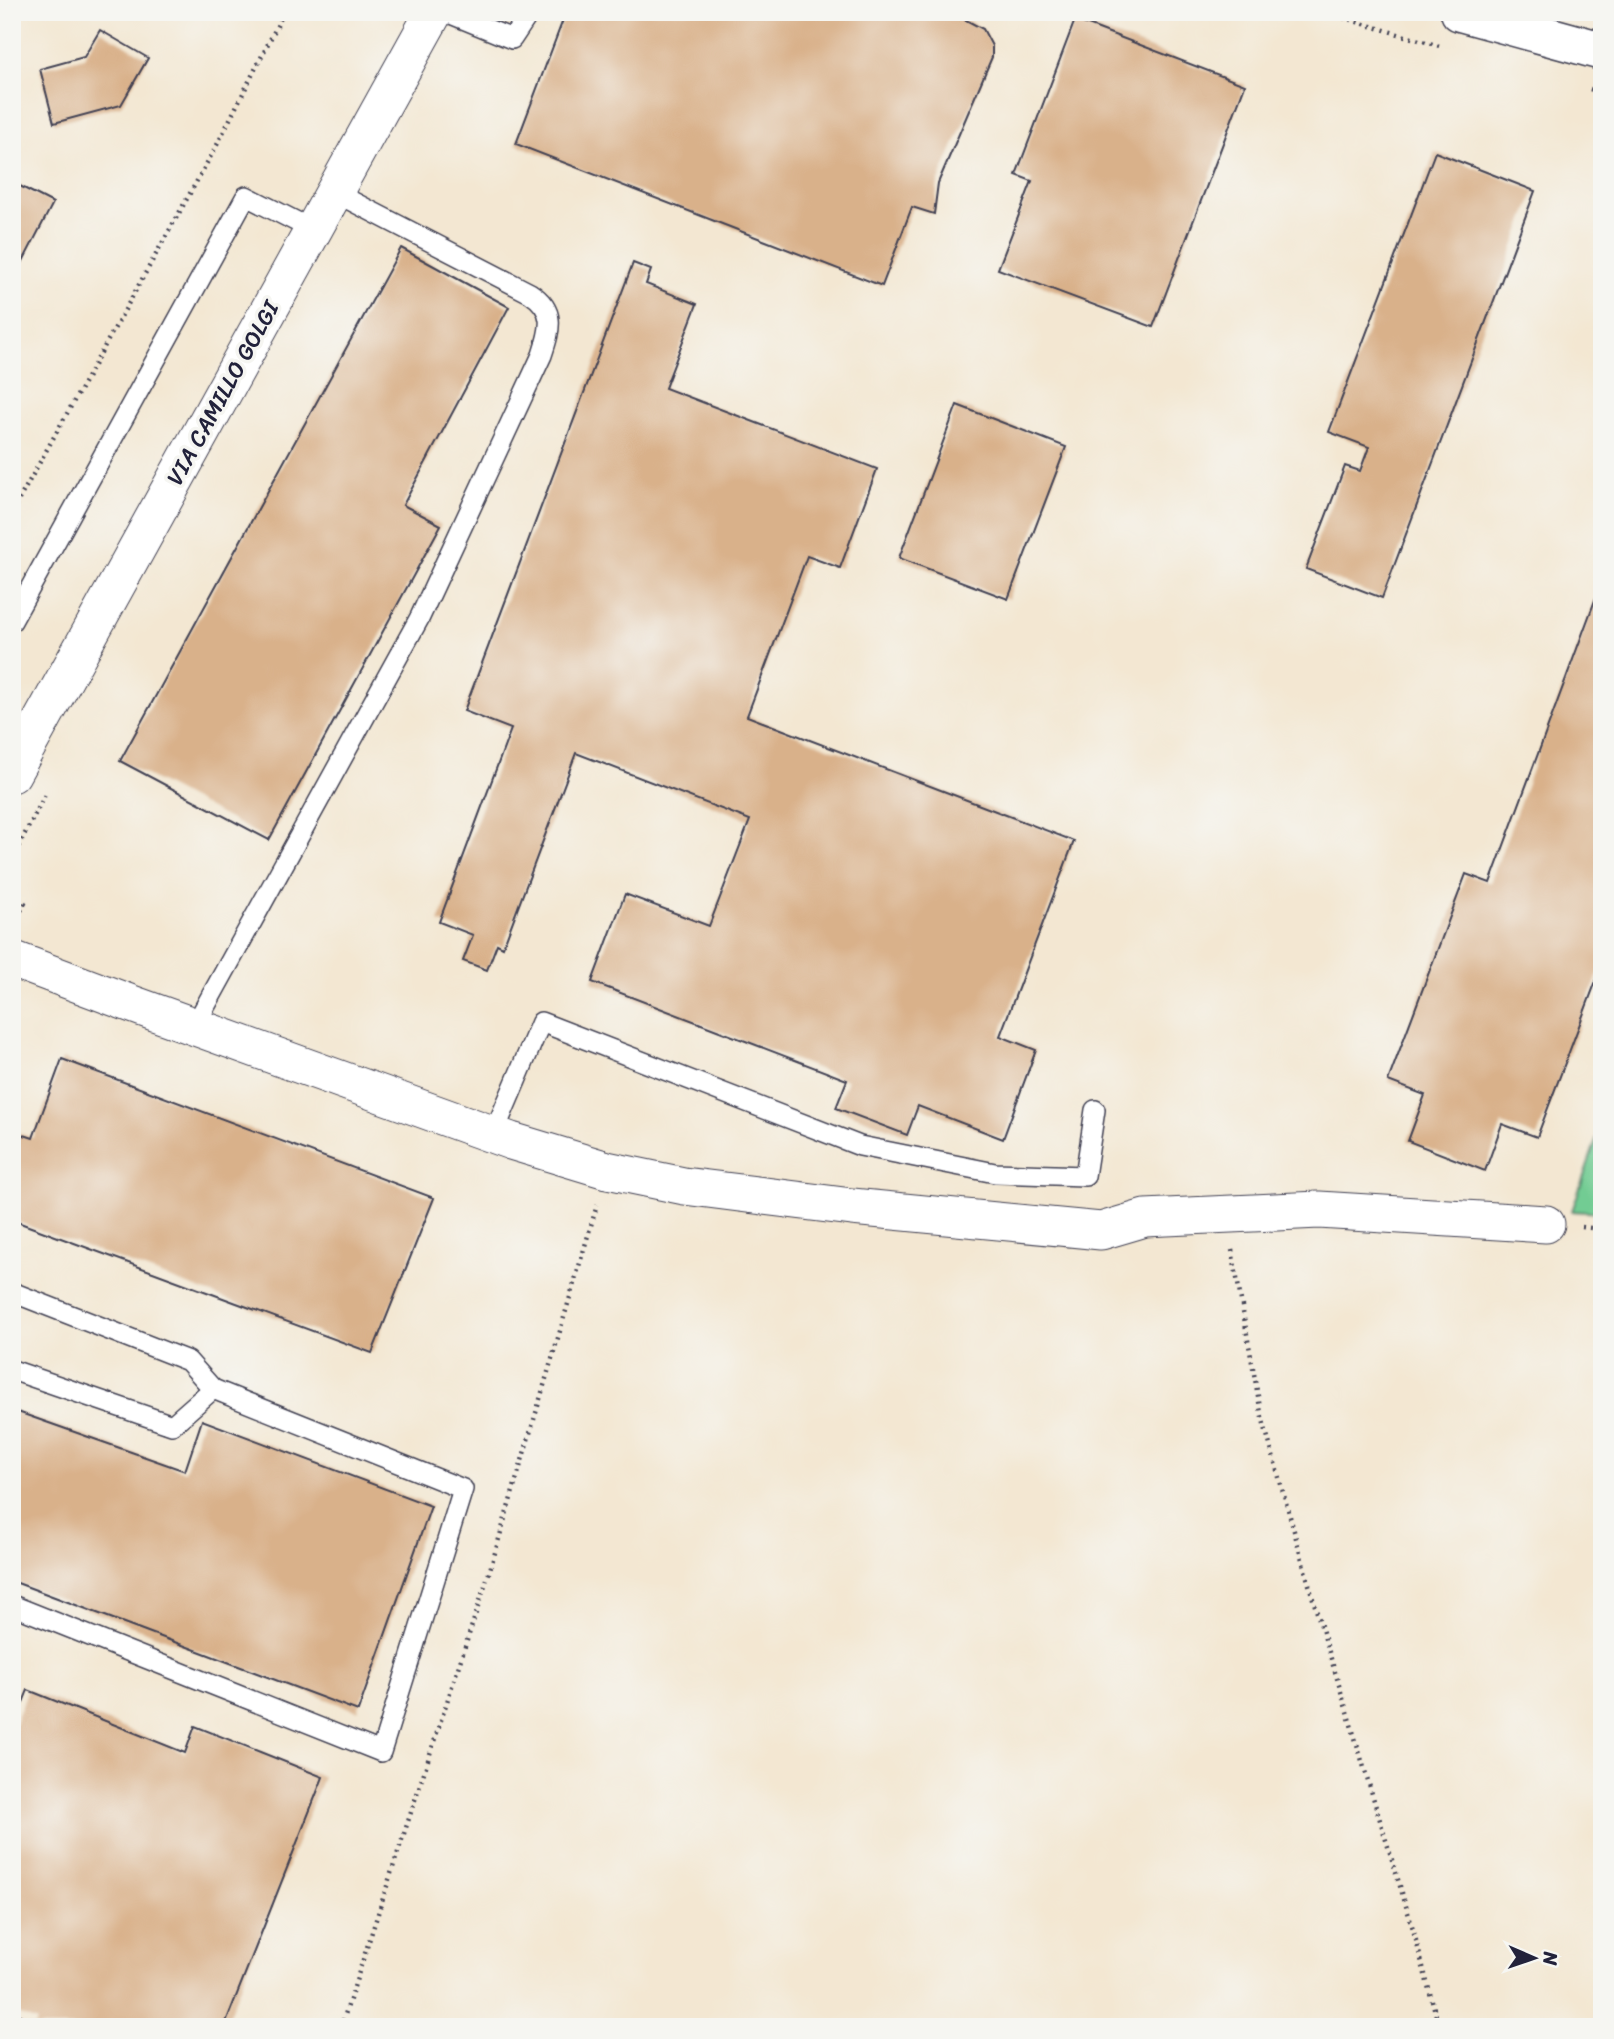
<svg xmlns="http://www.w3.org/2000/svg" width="1614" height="2039" font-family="Sriracha,sans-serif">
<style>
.green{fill:#72cc93;stroke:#4a7767;stroke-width:2}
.building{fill:#d9b18a}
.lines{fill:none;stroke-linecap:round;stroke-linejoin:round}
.service-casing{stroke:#414052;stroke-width:22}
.minor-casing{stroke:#414052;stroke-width:39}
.tertiary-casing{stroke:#414052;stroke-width:41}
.path{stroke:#414052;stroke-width:4.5;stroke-dasharray:2 5;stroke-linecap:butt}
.service{stroke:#fff;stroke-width:19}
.minor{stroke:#fff;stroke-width:37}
.tertiary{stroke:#fff;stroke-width:38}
.labels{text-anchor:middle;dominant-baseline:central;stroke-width:7;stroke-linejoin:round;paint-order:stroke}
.street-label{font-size:23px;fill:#22223b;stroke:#f6f6f2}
</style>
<rect width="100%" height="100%" fill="#f6f6f2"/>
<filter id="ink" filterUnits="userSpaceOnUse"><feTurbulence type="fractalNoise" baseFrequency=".0143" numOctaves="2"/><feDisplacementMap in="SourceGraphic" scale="14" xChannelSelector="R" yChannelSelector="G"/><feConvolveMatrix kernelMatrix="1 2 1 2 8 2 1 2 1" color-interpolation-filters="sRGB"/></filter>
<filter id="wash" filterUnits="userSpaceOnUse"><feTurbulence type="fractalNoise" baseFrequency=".00686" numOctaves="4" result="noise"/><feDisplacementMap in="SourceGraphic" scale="28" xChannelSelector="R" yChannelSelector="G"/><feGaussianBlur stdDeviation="1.57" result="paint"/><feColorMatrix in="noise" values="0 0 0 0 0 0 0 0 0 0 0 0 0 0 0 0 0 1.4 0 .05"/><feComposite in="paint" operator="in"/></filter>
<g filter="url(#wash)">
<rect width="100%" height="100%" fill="#f3e7d2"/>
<path class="green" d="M1602 1123V1213L1572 1211Z"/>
<g id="blocks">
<g class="building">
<path d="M566 12H951L983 29 992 46V57L938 183 934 214 912 207 882 286 516 144Z"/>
<path d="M1075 20 1245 85 1153 327 998 269 1032 181 1016 175Z"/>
<path d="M100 30 148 58 121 105 54 123 40 69 84 57Z"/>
<path d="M1435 152 1535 191 1382 598 1306 569 1345 466 1360 471 1369 447 1329 432Z"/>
<path d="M12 182 53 203 21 265 12 261Z"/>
<path d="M401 248 509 307 403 505 441 525 269 840 120 761Z"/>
<path d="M633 263 651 270 646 284 697 304 665 388 877 469 840 568 807 556 747 716 1074 841 1000 1036 1036 1050 1003 1139 918 1106 907 1135 836 1108 847 1080 592 982 625 894 709 926 750 820 576 753 503 947 497 944 487 970 463 961 473 935 439 922 511 729 464 711Z"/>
<path d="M957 405 1066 447 1008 599 899 558Z"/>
<path d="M1601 584 1602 965 1537 1137 1502 1124 1485 1171 1408 1141 1425 1095 1388 1081 1466 874 1490 883Z"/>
<path d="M62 1059 434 1198 372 1353 12 1220V1131L33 1138Z"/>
<path d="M12 1410 185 1471 202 1420 431 1506 358 1711 12 1581Z"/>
<path d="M28 1690 185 1753 195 1726 323 1777 224 2027H35L37 2022 12 2012V1730Z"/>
</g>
</g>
</g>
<g filter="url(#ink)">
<use href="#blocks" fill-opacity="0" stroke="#414052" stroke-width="2"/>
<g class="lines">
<g class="service-casing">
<g id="service">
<path d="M446 12 512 39 530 12"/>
<path d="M12 621 246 196 313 230"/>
<path d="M194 1027 420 617 542 355C551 328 556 310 530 293L334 192"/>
<path d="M493 1135 541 1022 860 1146 995 1173 1085 1176 1095 1110"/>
<path d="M12 1292 188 1361 213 1389"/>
<path d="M12 1370 172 1425 213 1389 463 1489 381 1752 12 1605"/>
</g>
</g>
<g class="minor-casing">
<g id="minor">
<path d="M12 774 434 12"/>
<path d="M12 959 132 1004 511 1141 607 1170 684 1186 852 1207 1101 1231 1145 1218 1319 1210 1546 1224"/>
</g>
</g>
<g class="tertiary-casing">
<path id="tertiary" d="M1460 12 1602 51"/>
</g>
<g class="path">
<path d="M1323 12 1443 47"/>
<path d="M1590 89 1602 93"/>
<path d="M12 512 217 145 284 12"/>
<path d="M12 859 47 791"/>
<path d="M12 897 25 903 14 924"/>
<path d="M1582 1227 1602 1229"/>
<path d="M1232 1250 1261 1413 1315 1606 1413 1929 1439 2027"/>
<path d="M341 2027 489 1573 597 1205"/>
</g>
<use href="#service" class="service"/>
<use href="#minor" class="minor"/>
<use href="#tertiary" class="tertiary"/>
</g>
</g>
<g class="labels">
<g class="street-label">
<text transform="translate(223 393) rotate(-61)">VIA CAMILLO GOLGI</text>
</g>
</g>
<rect width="1614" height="2039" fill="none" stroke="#f6f6f2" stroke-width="42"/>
<g transform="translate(1534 1958) rotate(92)" stroke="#f6f6f2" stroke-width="5" paint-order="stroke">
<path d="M0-5L12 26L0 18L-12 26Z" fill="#22223b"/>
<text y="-10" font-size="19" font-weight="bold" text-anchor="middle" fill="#22223b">N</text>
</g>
</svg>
